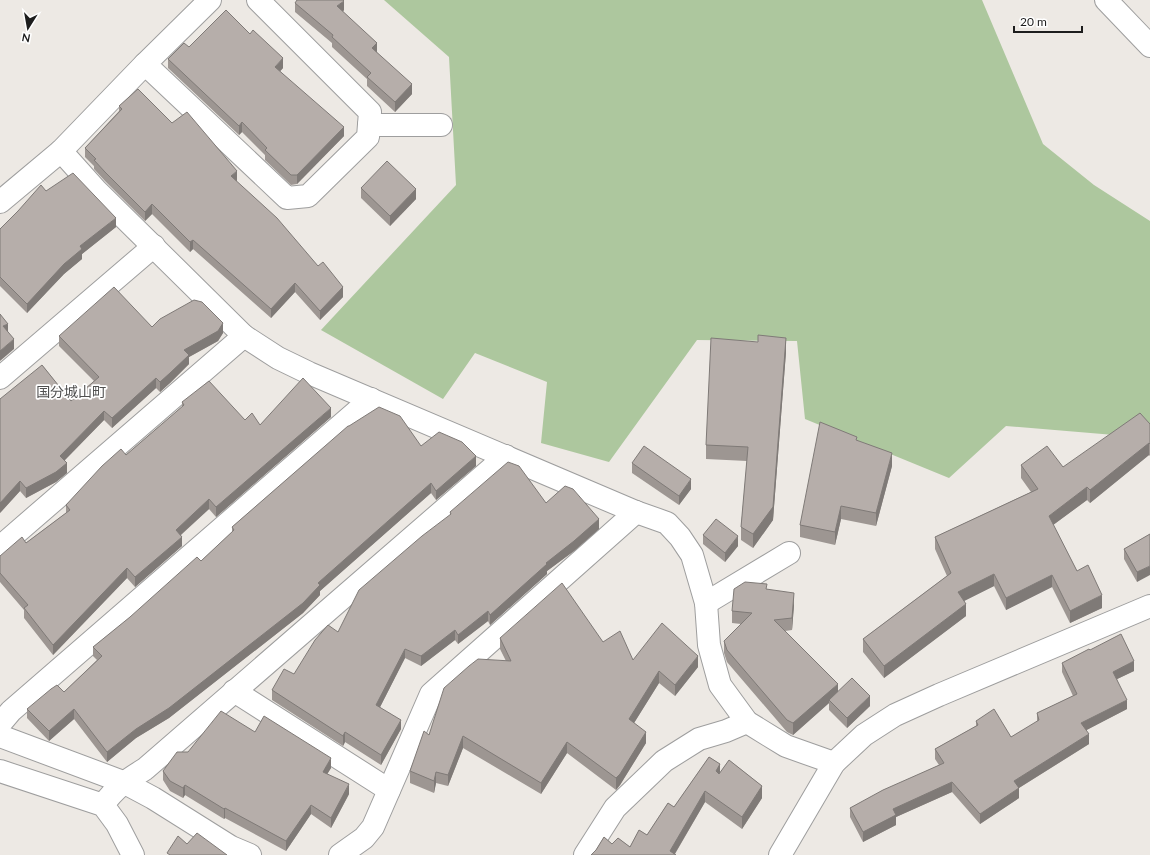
<svg xmlns="http://www.w3.org/2000/svg" width="1150" height="855" font-family="Lato,'Noto Sans JP',sans-serif">
<style>
.forest{fill:#adc79e}
.lines{fill:none;stroke-linecap:round;stroke-linejoin:round}
.minor-casing{stroke:#9e9e9e;stroke-width:24}
.minor{stroke:#fff;stroke-width:22}
.wall{fill:#9d9692}
.shaded-wall{fill:#7f7a77}
.building{fill:#b6aeaa;stroke:#7f7a77}
.labels{text-anchor:middle;dominant-baseline:central;stroke-width:3.5;stroke-linejoin:round;paint-order:stroke}
.quarter-label{font-size:14px;fill:#505050;stroke:#fff}
</style>
<rect width="100%" height="100%" fill="#ede9e4"/>
<path class="forest" d="M384 0H982L1043 144 1094 185 1150 221V438L1006 426 949 478 805 419 797 341 697 340 609 462 541 443 547 382 475 353 443 399 321 330 456 185 449 57Z"/>
<g class="lines">
<g class="minor-casing">
<g id="minor">
<path d="M210 0 145 64 287 198 308 196 368 137 370 112 258 0"/>
<path d="M1106 0 1150 46"/>
<path d="M369 125H441"/>
<path d="M61 151 96 190 244 336 278 358 309 373 636 512 667 523 680 537 692 555 706 603 709 645 720 685 747 722 786 746 834 763"/>
<path d="M0 202 61 151 145 64"/>
<path d="M0 378 154 246"/>
<path d="M0 547 244 336"/>
<path d="M706 603 789 553"/>
<path d="M234 691 389 790"/>
<path d="M0 724 11 711 371 399"/>
<path d="M0 736 123 782 153 798 231 847 250 855"/>
<path d="M0 771 103 805 117 824 133 855"/>
<path d="M103 805C115 788 127 780 145 769L506 456"/>
<path d="M340 855 364 838 373 827 431 694 636 512"/>
<path d="M585 855 615 808 664 761 699 739 726 731 747 722"/>
<path d="M780 855 834 763 864 735 895 715 939 695 1150 606"/>
</g>
</g>
<use href="#minor" class="minor"/>
</g>
<g class="wall">
<path d="M295 3 344 10 343 12 412 94 395 112 367 86V79L332 47V43L295 12Z"/>
<path d="M189 47 283 68 280 71 344 136 297 184 291 185 265 160V155L242 132 239 135 168 68V59Z"/>
<path d="M119 106 172 123 237 181H236L343 297 320 320 295 292 271 318 193 249 190 252 152 214 145 221 105 181 94 169V166L85 157V148L119 111Z"/>
<path d="M361 188 416 199 390 226 361 198Z"/>
<path d="M46 191 116 227 82 254V259L64 274 27 313 0 286V229Z"/>
<path d="M152 327 223 333 218 341 189 357V364L170 383 160 392 156 388 112 428 104 420 65 460 67 473 56 482 26 498 20 491 0 513 42 365 71 401 94 381 59 346V336Z"/>
<path d="M786 352 773 520 753 548 741 540V527L747 461 706 459V445Z"/>
<path d="M182 402 260 425 331 417 216 517 209 509 181 535 182 546 135 587 127 578 53 655 24 618V610L0 582V556L26 543 66 513V505L126 455 182 407Z"/>
<path d="M1150 424V456L1149 455 1090 503 1087 500 1053 525 1077 571 1102 608 1070 623 1052 587 1006 610 994 586 964 601 966 616 884 678 863 652V639L947 576 935 549V537L1031 492 1021 478V465L1063 467Z"/>
<path d="M349 426 421 446 476 466 436 500 431 493 320 591V595L303 613 169 718 136 738 107 762 74 719 49 741 27 718V709L64 692 97 660 93 656V647L201 561 232 532V527Z"/>
<path d="M857 440 892 466 876 526 841 519 835 545 800 537V525Z"/>
<path d="M632 463 691 489 679 505 632 473Z"/>
<path d="M546 503 599 529 574 551 547 571V574L490 625 488 621 458 644 455 640 421 666 405 658 380 707 401 729 381 765 345 742 343 746 272 700V690L294 674 338 632 450 516V512Z"/>
<path d="M1150 534 1137 582 1124 559V549Z"/>
<path d="M703 535 738 546 725 562 703 544Z"/>
<path d="M767 589 794 605 792 630 785 631 838 692 870 706 847 728 829 710V703L793 735 787 732 727 662 724 653V641L741 624 732 623V611Z"/>
<path d="M500 638 603 642 633 660 698 667 675 696 659 683 634 723 646 743 620 785 616 790 567 753 541 794 463 748 448 786 436 783 434 793 410 783V771L429 735 506 661 500 649Z"/>
<path d="M1090 650 1134 671 1117 679 1127 709 1086 730 1089 744 1019 788V798L980 824 952 792 896 817V825L863 842 850 817V808L939 765 935 759V749L976 726V721L1011 737 1037 722V713L1073 696 1062 672V663Z"/>
<path d="M255 732 331 768 327 774 349 794 331 828 311 814 286 851 225 818 224 819 185 795 183 798 170 791 163 780V771L188 752Z"/>
<path d="M709 757 720 764V773L729 760 762 786V798L742 829 705 802 675 854 676 855H591L596 850 604 837 612 844 618 838 630 847 639 830 647 835 668 803 674 807Z"/>
</g>
<g class="shaded-wall">
<path d="M344 1V10L337 16V6Z"/>
<path d="M377 43V53L372 48Z"/>
<path d="M283 58V68L275 77V67Z"/>
<path d="M412 84V94L395 112V102Z"/>
<path d="M242 122V132L239 135V126Z"/>
<path d="M344 127V136L297 184V175Z"/>
<path d="M237 171V181L231 186V176Z"/>
<path d="M416 189V199L390 226V216Z"/>
<path d="M152 204V214L145 221V212Z"/>
<path d="M116 218V227L82 254V259L64 274 27 313V304L80 246Z"/>
<path d="M193 240V249L190 252V242Z"/>
<path d="M295 283V292L271 318V309Z"/>
<path d="M343 287V297L320 320V311Z"/>
<path d="M223 323V333L218 341 189 357V364L170 383 160 392V382L184 350Z"/>
<path d="M8 324V334L3 326Z"/>
<path d="M786 338V352L773 520 753 548V534Z"/>
<path d="M14 339V349L0 361V351Z"/>
<path d="M156 378V388L112 428V418Z"/>
<path d="M331 408V417L216 517V507Z"/>
<path d="M104 411V420L60 465V456Z"/>
<path d="M1149 443V455L1090 503V490Z"/>
<path d="M892 453V466L876 526V513Z"/>
<path d="M476 456V466L436 500V491Z"/>
<path d="M67 463V473L56 482 26 498V488Z"/>
<path d="M691 479V489L679 505V496Z"/>
<path d="M20 481V491L0 513V503Z"/>
<path d="M431 483V493L320 591V595L303 613 169 718 136 738 107 762V752L136 729 318 583Z"/>
<path d="M1087 487V500L1049 528V516Z"/>
<path d="M209 499V509L176 539V530Z"/>
<path d="M841 506V519L835 545V532Z"/>
<path d="M599 519V529L574 551 547 571V574L490 625V615L546 563Z"/>
<path d="M738 536V546L725 562V553Z"/>
<path d="M182 537V546L135 587V577Z"/>
<path d="M1150 566V575L1137 582V572Z"/>
<path d="M127 568V578L53 655V645Z"/>
<path d="M994 574V586L958 604V592Z"/>
<path d="M1052 575V587L1006 610V598Z"/>
<path d="M794 593V605L792 630V618Z"/>
<path d="M1102 595V608L1070 623V611Z"/>
<path d="M966 604V616L884 678V666Z"/>
<path d="M488 611V621L458 644V635Z"/>
<path d="M455 630V640L421 666V656Z"/>
<path d="M405 649V658L376 715V705Z"/>
<path d="M698 656V667L675 696V685Z"/>
<path d="M1134 661V671L1113 681V672Z"/>
<path d="M659 671V683L629 731V719Z"/>
<path d="M838 684V696L829 700V703L793 735V723Z"/>
<path d="M870 696V706L847 728V718Z"/>
<path d="M1127 700V709L1081 733V723Z"/>
<path d="M74 709V719L49 741V731Z"/>
<path d="M401 720V729L381 765V755Z"/>
<path d="M345 732V742L343 746V736Z"/>
<path d="M646 732V743L620 785 616 790V778Z"/>
<path d="M1089 734V744L1014 791V781Z"/>
<path d="M463 736V748L448 786V775Z"/>
<path d="M567 742V753L541 794V783Z"/>
<path d="M331 758V768L323 781V772Z"/>
<path d="M720 764V776L716 771Z"/>
<path d="M436 772V783L434 793V781Z"/>
<path d="M952 782V792L896 817V825L863 842V832L893 809Z"/>
<path d="M349 784V794L331 828V818Z"/>
<path d="M185 785V795L183 798V788Z"/>
<path d="M762 786V798L742 829V817Z"/>
<path d="M1019 788V798L980 824V814Z"/>
<path d="M705 791V802L674 855 670 851Z"/>
<path d="M311 805V814L286 851V841Z"/>
<path d="M225 808V818L224 819V809Z"/>
</g>
<g class="building">
<path d="M297 0H343L344 1 337 6 377 43 372 48 412 84 395 102 367 77 371 73 332 37 333 35 295 3Z"/>
<path d="M226 10 250 34 253 30 283 58 275 67 344 127 297 175H291L265 150 267 148 242 122 239 126 168 59 184 43 189 47Z"/>
<path d="M138 89 172 123 187 112 237 171 231 176 277 218 318 266 323 262 343 287 320 311 295 283 271 309 193 240 190 242 152 204 145 212 105 172 94 160 96 159 85 148 122 109 119 106Z"/>
<path d="M387 161 416 189 390 216 361 188Z"/>
<path d="M73 173 116 218 80 246 82 249 64 264 27 304 0 277V229L18 211 41 185 46 191Z"/>
<path d="M114 287 152 327 160 319 194 300 202 302 223 323 218 331 184 350 189 355 170 373 160 382 156 378 112 418 104 411 60 456 67 463 56 472 26 488 20 481 0 503V399L42 365 71 401 99 377 59 336Z"/>
<path d="M0 314 8 324 3 326 14 339 0 351Z"/>
<path d="M758 335 786 338 773 507 753 534 741 527 748 447 706 445 711 338 758 342Z"/>
<path d="M303 378 331 408 216 507 209 499 176 530 182 537 135 577 127 568 53 645 24 608 28 605 0 573V556L22 537 26 543 70 510 66 505 102 466 121 449 126 455 184 405 182 402 209 381 245 420 252 413 260 425Z"/>
<path d="M379 407 400 416 421 446 439 432 462 442 476 456 436 491 431 483 318 583 320 585 303 603 169 708 136 729 107 752 74 709 49 731 27 709 51 689 57 685 64 692 102 656 93 647 130 617 197 557 201 561 234 530 232 527 348 426H349Z"/>
<path d="M1140 413 1150 424V444L1149 443 1090 490 1087 487 1049 516 1077 571 1088 565 1102 595 1070 611 1052 575 1006 598 994 574 958 592 966 604 884 666 863 639 951 573 935 537 1038 489 1021 465 1047 446 1063 467Z"/>
<path d="M820 422 857 437 856 440 892 453 876 513 841 506 835 532 800 525Z"/>
<path d="M644 446 691 479 679 496 632 463Z"/>
<path d="M508 462 519 466 546 503 565 486 573 489 599 519 574 541 546 563 547 564 490 615 488 611 458 635 455 630 421 656 405 649 376 705 401 720 381 755 345 732 343 736 272 690 284 669 294 674 315 640 328 625 338 632 359 590 422 536 451 514 450 512Z"/>
<path d="M716 519 738 536 725 553 703 535Z"/>
<path d="M1150 534V566L1137 572 1124 549Z"/>
<path d="M745 582 767 584 766 589 794 593 792 618 774 620 838 684 793 723 787 720 727 650 724 641 752 613 732 611 734 589Z"/>
<path d="M562 583 603 642 620 631 633 660 662 623 698 656 675 685 659 671 629 719 646 732 620 774 616 778 567 742 541 783 463 736 448 775 436 772 434 781 410 771 424 731 429 735 444 688 469 666 478 659 511 661 500 638Z"/>
<path d="M1121 634 1134 661 1113 672 1127 700 1081 723 1089 734 1014 781 1019 788 980 814 952 782 893 809 896 815 863 832 850 808 883 790 944 763 935 749 978 725 976 721 994 709 1011 737 1039 720 1037 713 1077 694 1062 663 1089 649 1090 650Z"/>
<path d="M852 678 870 696 847 718 829 700Z"/>
<path d="M221 711 255 732 264 716 331 758 323 772 349 784 331 818 311 805 286 841 225 808 224 809 185 785 183 788 170 781 163 771 177 752H188Z"/>
<path d="M709 757 720 764 716 771 719 774 729 760 762 786 742 817 705 791 670 851 676 855H591L596 850 604 837 612 844 618 838 630 847 639 830 647 835 668 803 674 807Z"/>
<path d="M197 833 227 855H170L167 853 178 836 187 844Z"/>
</g>
<g class="labels">
<g class="quarter-label">
<text x="71" y="391">国分城山町</text>
</g>
</g>
<g transform="translate(28 28) rotate(191)" stroke="#ffffff" stroke-width="3" paint-order="stroke">
<path d="M0-3L7 15L0 10L-7 15Z" fill="#1d1d1d"/>
<text y="-6" font-size="11" font-weight="bold" text-anchor="middle" fill="#1d1d1d">N</text>
</g>
<path d="M1014 26v6h68v-6" fill="none" stroke="#1d1d1d" stroke-width="2"/>
<text x="1020" y="26" font-size="12" fill="#1d1d1d" stroke="#ffffff" stroke-width="3" paint-order="stroke">20 m</text>
</svg>
